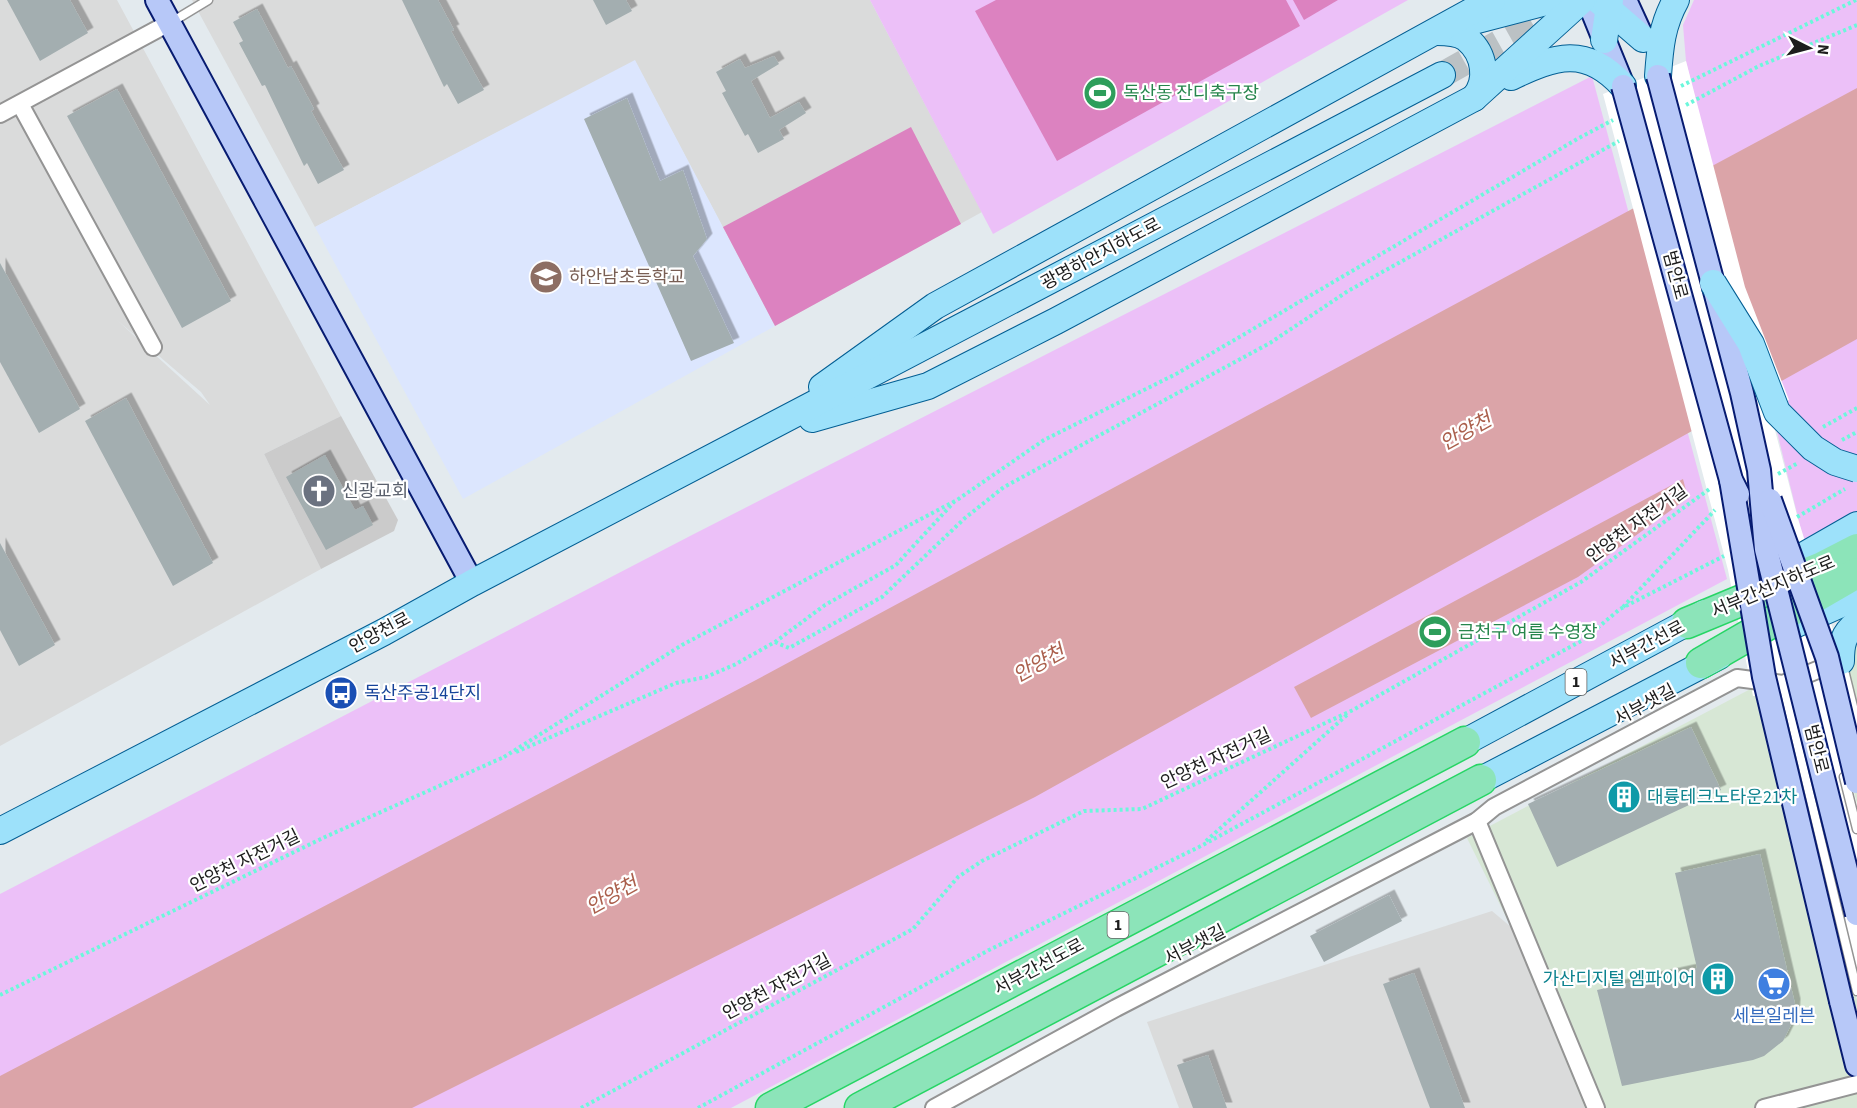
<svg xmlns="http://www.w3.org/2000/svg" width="1857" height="1108" font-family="'Source Sans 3','Noto Sans KR',sans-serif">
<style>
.residential{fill:#dadbdb;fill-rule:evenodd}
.industrial{fill:#d7e7d5}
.education{fill:#dce6fe}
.religious{fill:#cbcbcb}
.park{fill:#ecc0f8}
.pitch{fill:#dc82c0}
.water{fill:#dba4a8}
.pier{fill:#fff}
.building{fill:#a3aeb0;filter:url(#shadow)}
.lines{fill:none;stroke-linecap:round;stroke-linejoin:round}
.primary-tunnel{stroke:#bbc1c4;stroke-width:26;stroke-dasharray:26 13;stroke-linecap:butt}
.lane-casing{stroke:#949494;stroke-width:11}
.street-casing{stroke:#949494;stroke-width:20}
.secondary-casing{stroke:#071b71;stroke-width:26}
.primary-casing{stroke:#035e93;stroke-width:28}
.highway-casing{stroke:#27d565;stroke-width:33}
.path{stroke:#6cf7db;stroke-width:4;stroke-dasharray:3 3;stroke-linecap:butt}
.lane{stroke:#fff;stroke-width:8}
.street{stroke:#fff;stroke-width:16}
.secondary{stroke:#b7c8f8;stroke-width:22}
.primary{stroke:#9de1fa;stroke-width:26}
.highway{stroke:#8ce4b9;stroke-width:30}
.secondary-bridge-casing{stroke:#071b71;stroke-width:26;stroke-linecap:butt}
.primary-bridge-casing{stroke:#035e93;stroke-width:28;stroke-linecap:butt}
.secondary-bridge{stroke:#b7c8f8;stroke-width:22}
.primary-bridge{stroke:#9de1fa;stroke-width:26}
.labels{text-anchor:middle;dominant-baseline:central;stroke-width:4.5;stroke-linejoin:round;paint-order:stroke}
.shield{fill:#fff;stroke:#616161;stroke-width:1.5}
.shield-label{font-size:16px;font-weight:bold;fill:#1d1d1d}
.leisure-label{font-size:18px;fill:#27864d;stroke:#fff;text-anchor:start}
.street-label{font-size:18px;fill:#1d1d1d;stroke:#fff}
.education-label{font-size:18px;fill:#785e54;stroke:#fff;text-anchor:start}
.worship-label{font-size:18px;fill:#5b616d;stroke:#fff;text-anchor:start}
.transit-label{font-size:18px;fill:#164399;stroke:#fff;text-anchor:start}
.culture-label{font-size:18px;fill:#0d838f;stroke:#fff;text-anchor:start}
.shop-label{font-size:18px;fill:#366cbe;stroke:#fff}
.water-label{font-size:20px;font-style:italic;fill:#ab5f4c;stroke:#fff}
</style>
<defs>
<filter id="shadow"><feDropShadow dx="5.5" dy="-5.5" stdDeviation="0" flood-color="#0004"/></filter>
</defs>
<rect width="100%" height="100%" fill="#e3eaee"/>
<g class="residential">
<path d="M0 0H117L341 416 264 454 321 569 0 746ZM117 320 201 392 210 405Z"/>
<path d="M192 0H870L982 212 775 326 635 61 315 227Z"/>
<path d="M1492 911 1511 927 1585 1108H1179L1147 1022Z"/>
</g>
<path class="industrial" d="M1857 633V1108H1585L1511 927 1467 838Z"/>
<path class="education" d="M635 60 775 326 463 499 315 227Z"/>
<path class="religious" d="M341 416 398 520 394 531 321 569 264 454Z"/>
<g class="park">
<path d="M870 0H1408L993 234Z"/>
<path d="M1694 0H1857V517L1805 546 1686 61 1683 25Z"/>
<path d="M1592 76 1727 579 731 1108H0V894L692 535Z"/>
</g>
<g class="pitch">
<path d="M996 0H1286L1300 26 1057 161 975 11Z"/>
<path d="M1293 0H1338L1304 20Z"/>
<path d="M911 127 961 224 775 326 723 227Z"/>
</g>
<g class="water">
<path d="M1857 88V339L1035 797 412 1108H0V1076L756 680Z"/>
<path d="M1683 479 1688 498 1578 577 1311 718 1294 687Z"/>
</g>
<path class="pier" d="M1686 61 1745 287 1789 400 1770 411 1798 519 1834 633 1815 642 1857 804V999L1778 693 1753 696 1728 570 1603 94Z"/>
<g class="building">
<path d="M7 0H70L88 33 40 61Z"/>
<path d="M402 0H438L454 30 451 31 484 90 458 104 447 84 444 87Z"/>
<path d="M593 0H626L632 11 606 25Z"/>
<path d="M257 9 288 68 291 66 314 109 311 111 344 170 318 184 307 163 304 166 265 85 262 86 239 43 243 41 233 22Z"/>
<path d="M774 56 779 64 751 81 770 118 799 102 806 113 779 130 784 139 758 153 748 134 745 136 722 93 726 91 716 72 740 59 745 68Z"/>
<path d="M117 89 231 301 182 328 67 116Z"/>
<path d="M627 98 660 181 683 170 707 239 693 256 734 343 691 361 584 119Z"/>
<path d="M0 263 80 409 39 433 0 362Z"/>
<path d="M126 398 213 563 173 586 85 421Z"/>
<path d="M325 455 355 510 363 506 373 525 326 550 286 477Z"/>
<path d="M0 543 55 645 19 666 0 630Z"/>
<path d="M1691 727 1721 790 1557 867 1528 804Z"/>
<path d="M1760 854 1795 1004 1794 1019 1783 1041 1764 1056 1753 1060 1622 1086 1597 990 1697 968 1675 873Z"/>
<path d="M1389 895 1402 921 1324 962 1310 936Z"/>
<path d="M1414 973 1465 1108H1430L1383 984Z"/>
<path d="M1208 1055 1227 1108H1193L1177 1065Z"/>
</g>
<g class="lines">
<path class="primary-tunnel" d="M1442 75 1572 2"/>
<g class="lane-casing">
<g id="lane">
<path d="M170 23 208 0"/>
<path d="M1842 662 1857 723"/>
<path d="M1783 684 1857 991"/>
<path d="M1844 777 1857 829"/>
</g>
</g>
<g class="street-casing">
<g id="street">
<path d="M20 104 153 347"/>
<path d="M0 114 169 23"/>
<path d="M1477 821 1596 1108"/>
<path d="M934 1108 1116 1008 1477 821 1494 807 1737 678 1783 684 1837 662"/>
<path d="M1764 1108 1857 1084"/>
</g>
</g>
<g class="secondary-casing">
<g id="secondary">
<path d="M157 0 472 583"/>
<path d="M1588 0 1623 86"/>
<path d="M1625 0 1642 37"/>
<path d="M1841 1001 1857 1065"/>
</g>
</g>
<g class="primary-casing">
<g id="primary">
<path d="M1598 0 1643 39"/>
<path d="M1470 22 1554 0"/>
<path d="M1436 32C1446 32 1459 32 1467 39 1485 54 1489 81 1474 98"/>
<path d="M1604 40 1610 0"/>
<path d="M1658 76C1660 47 1662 25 1676 0"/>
<path d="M1511 77C1555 56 1586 45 1623 86"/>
<path d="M822 387 935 306 1492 0"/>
<path d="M812 419 928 386 1056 321 1474 98 1582 0"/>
<path d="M1773 573 1857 525"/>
<path d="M1792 626 1857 597"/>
<path d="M1841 661C1841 644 1843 634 1857 623"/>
<path d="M1465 742 1705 613"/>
<path d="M1481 780 1719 656"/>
<path d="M0 831 384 632 472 583 1442 75"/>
</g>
</g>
<g class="highway-casing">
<g id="highway">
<path d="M1687 623 1822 567 1857 549"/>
<path d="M1701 663 1857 573"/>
<path d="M771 1108 1465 742"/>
<path d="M860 1108 1481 780"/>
</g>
</g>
<g class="path">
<path d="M1681 86 1856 0"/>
<path d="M1686 105 1759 66 1857 25"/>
<path d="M1823 427 1857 408"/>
<path d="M1842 440 1857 432"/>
<path d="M1778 474 1798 463"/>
<path d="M1797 517 1845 489"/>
<path d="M1623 607 1715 510"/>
<path d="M775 642 789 648 882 597 965 518 1004 487 1270 343 1348 291 1619 141"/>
<path d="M516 752 676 683 706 677 734 665 775 642 825 605 896 565 954 502"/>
<path d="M504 757 682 645 957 500 1044 440 1178 373 1579 138 1613 120"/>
<path d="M1206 841 1348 714"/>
<path d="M0 995 325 837 504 757"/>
<path d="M581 1108 913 929 958 877 982 861 1084 811 1142 809 1353 710 1581 582 1711 488"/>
<path d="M698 1108 989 950 1199 847 1583 640 1620 609 1724 556"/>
</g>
<use href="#lane" class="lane"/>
<use href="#street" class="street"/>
<use href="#secondary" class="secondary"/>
<use href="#primary" class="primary"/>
<use href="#highway" class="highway"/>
<g class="secondary-bridge-casing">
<g id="secondary-bridge">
<path d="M1658 76 1742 393 1759 470 1766 549 1857 914"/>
<path d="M1623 86 1731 480 1738 494"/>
<path d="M1731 480 1764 677 1841 1001"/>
<path d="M1770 500 1827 657 1857 782"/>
</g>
</g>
<g class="primary-bridge-casing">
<path id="primary-bridge" d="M1713 283 1751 344 1777 412 1813 448 1835 462 1857 469"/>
</g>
<use href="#secondary-bridge" class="secondary-bridge"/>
<use href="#primary-bridge" class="primary-bridge"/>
</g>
<defs>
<g id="stadium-disc" transform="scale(1.725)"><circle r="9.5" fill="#2e9e5b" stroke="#fff"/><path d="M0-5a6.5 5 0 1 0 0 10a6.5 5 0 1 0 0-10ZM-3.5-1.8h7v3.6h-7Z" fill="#fff"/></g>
<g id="school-disc" transform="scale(1.725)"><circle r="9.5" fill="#8d6e63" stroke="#fff"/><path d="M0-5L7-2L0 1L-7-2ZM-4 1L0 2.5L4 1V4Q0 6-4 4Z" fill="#fff"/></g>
<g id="church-disc" transform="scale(1.725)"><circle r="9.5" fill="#6b7280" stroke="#fff"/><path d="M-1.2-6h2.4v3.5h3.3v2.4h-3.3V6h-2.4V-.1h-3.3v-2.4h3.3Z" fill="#fff"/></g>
<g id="bus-disc" transform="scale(1.725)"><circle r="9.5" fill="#1a4fb4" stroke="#fff"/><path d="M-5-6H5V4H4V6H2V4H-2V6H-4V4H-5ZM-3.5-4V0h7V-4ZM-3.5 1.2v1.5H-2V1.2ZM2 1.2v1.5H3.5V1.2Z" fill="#fff"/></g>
<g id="building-disc" transform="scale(1.725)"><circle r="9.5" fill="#0f9aa8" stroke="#fff"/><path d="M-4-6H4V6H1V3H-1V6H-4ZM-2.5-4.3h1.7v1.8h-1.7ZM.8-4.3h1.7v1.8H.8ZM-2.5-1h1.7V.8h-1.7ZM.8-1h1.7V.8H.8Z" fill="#fff"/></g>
<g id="supermarket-disc" transform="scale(1.725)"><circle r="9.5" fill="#3f7fe0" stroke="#fff"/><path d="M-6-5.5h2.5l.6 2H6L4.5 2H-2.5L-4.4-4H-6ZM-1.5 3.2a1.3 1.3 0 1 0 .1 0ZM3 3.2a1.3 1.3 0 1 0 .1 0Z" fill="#fff"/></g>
</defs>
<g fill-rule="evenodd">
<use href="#stadium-disc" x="1100" y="93"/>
<use href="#school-disc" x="546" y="277"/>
<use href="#church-disc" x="319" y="491"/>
<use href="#stadium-disc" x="1435" y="632"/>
<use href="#bus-disc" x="341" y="693"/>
<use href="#building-disc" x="1624" y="797"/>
<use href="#building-disc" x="1718" y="979"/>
<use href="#supermarket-disc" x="1774" y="984"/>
</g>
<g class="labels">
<g class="shield">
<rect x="1565.5" y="669" width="21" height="26" rx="4.5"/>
<rect x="1107.5" y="912" width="21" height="26" rx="4.5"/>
</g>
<g class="shield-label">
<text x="1576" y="682">1</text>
<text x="1118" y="925">1</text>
</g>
<g class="leisure-label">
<text x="1123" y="93">독산동 잔디축구장</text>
<text x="1458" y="632">금천구 여름 수영장</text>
</g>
<g class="street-label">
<text transform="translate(1101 254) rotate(-28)">광명하안지하도로</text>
<text transform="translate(1675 275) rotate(75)">범안로</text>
<text transform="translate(1637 524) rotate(-36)">안양천 자전거길</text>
<text transform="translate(1773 587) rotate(-23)">서부간선지하도로</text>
<text transform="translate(380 633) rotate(-28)">안양천로</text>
<text transform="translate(1647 645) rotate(-28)">서부간선로</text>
<text transform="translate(1645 705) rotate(-28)">서부샛길</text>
<text transform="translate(1816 749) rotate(76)">범안로</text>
<text transform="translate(1216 759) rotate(-25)">안양천 자전거길</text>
<text transform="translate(245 861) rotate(-26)">안양천 자전거길</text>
<text transform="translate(1195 945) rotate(-27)">서부샛길</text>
<text transform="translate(1039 967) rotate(-28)">서부간선도로</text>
<text transform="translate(777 987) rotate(-28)">안양천 자전거길</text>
</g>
<g class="education-label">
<text x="569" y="277">하안남초등학교</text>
</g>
<g class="worship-label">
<text x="342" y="491">신광교회</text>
</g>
<g class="transit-label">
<text x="364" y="693">독산주공14단지</text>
</g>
<g class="culture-label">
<text x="1647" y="797">대륭테크노타운21차</text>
<text x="1695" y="979" text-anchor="end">가산디지털 엠파이어</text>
</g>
<g class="shop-label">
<text x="1774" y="1016">세븐일레븐</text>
</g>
<g class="water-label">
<text transform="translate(1466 432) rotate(-29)">안양천</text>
<text transform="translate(1039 664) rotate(-29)">안양천</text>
<text transform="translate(612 896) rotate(-29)">안양천</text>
</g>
</g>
<g transform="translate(1809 48) rotate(96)" stroke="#ffffff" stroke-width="4.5" paint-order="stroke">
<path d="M0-4.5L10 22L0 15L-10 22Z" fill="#1d1d1d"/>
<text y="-9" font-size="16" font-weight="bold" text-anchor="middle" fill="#1d1d1d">N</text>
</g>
</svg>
